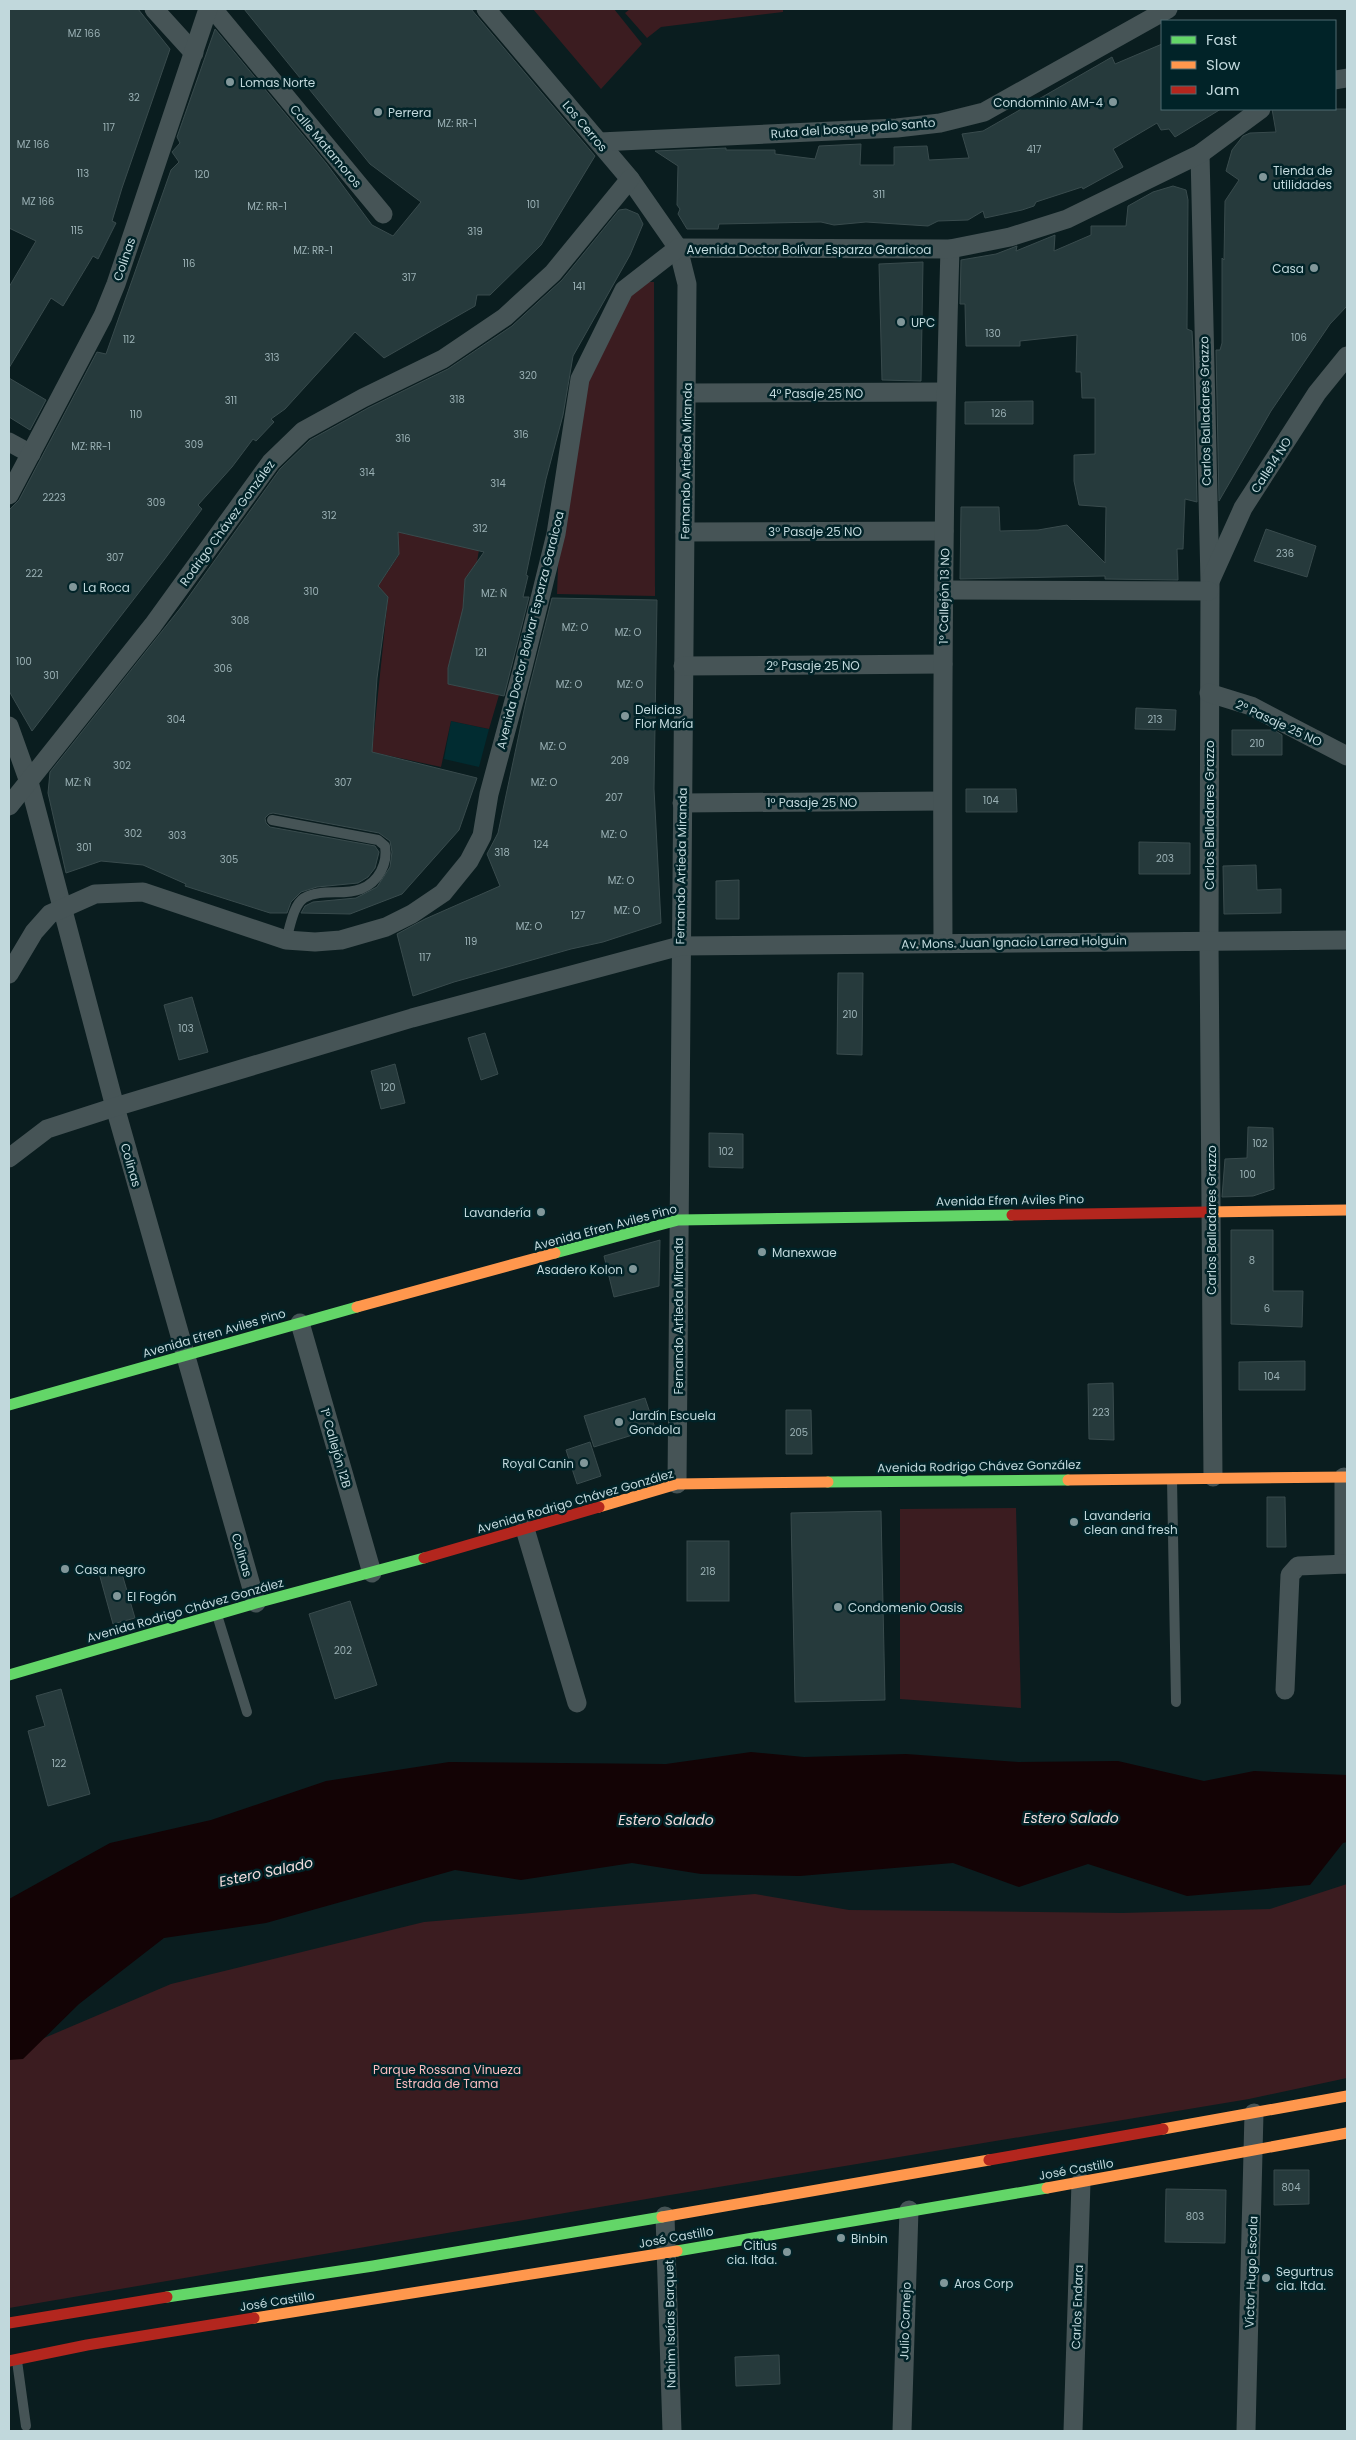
<svg xmlns="http://www.w3.org/2000/svg" width="1356" height="2440" font-family="Poppins,sans-serif">
<style>
.built{fill:#012c31}
.green{fill:#3b1c20}
.water{fill:#130305}
.building{fill:#263a3c;stroke:#394b4d}
.lines{fill:none;stroke-linecap:round;stroke-linejoin:round}
.lane{stroke:#465456;stroke-width:10}
.street{stroke:#465456;stroke-width:19}
.fast{stroke:#63d668;stroke-width:11}
.slow{stroke:#ff974d;stroke-width:11}
.jam{stroke:#b3261e;stroke-width:11}
.poi-dot{fill:#81979a;stroke:#012328;stroke-width:2}
.labels{text-anchor:middle;dominant-baseline:central;stroke-width:5;stroke-linejoin:round;paint-order:stroke}
.number-label{font-size:10px;fill:#9ab0b4}
.poi-label{font-size:12px;fill:#c1d8dc;stroke:#012328;text-anchor:start}
.street-label{font-size:12px;fill:#c1d8dc;stroke:#012328}
.park-label{font-size:12px;fill:#fbbdc0;stroke:#012328}
.water-label{font-size:14px;font-style:italic;fill:#f1dbdc;stroke:#012328}
</style>
<rect width="100%" height="100%" fill="#0a1d1f"/>
<path class="built" d="M451 721 489 729 479 767 444 759Z"/>
<g class="green">
<path d="M533 9H614L642 44 601 89Z"/>
<path d="M630 9H783V12L661 27 647 38 625 13Z"/>
<path d="M642 282H654L655 596 557 594 559 540 585 381 630 292Z"/>
<path d="M398 532 479 550 477 562 465 579 463 606 465 619 448 668V684L499 695 489 729 451 721 441 767 372 752 388 597 378 586 399 555Z"/>
<path d="M1016 1508 1021 1708 900 1699V1509Z"/>
<path d="M1347 1884V2078L1249 2099 664 2196 9 2308V2053L171 1984 424 1922 755 1894 849 1910 1122 1913 1270 1909Z"/>
</g>
<path class="water" d="M751 1752 804 1757 906 1754 1018 1762 1118 1761 1204 1781 1254 1771 1347 1775V1842L1343 1843 1310 1885 1187 1896 1088 1864 1019 1887 953 1863 800 1876 701 1874 632 1863 521 1880 455 1870 266 1923 164 1938 79 2004 23 2059 9 2060V1899L110 1843 211 1820 326 1781 449 1762 666 1764Z"/>
<g class="building">
<path d="M9 9H138L170 49 122 188 112 221 116 223 98 259 93 256 63 306 51 298 9 368V287L36 241 9 228Z"/>
<path d="M244 9H471L595 156 541 245 490 295H477L475 306 384 358 355 332 285 409 271 419 274 422 256 441 253 439 232 467 198 505 202 509 164 560 32 731 9 691V510L19 500 97 352 106 354 171 170 179 162 172 152 180 143 177 137 215 29 326 163 372 225 393 236 421 202 370 164Z"/>
<path d="M1162 44V109H1221L1175 137 1169 129 1161 130 1157 123 1113 149 1123 167 1083 189 1082 187 1036 202 1034 206 1022 210 985 218 983 211 968 220 938 221 928 226 866 222 834 225 821 222 719 224 718 229H687L678 214 680 209 677 205 678 166 655 151 726 148V150H775V154L815 159 819 146 861 144 860 165H894V147L927 146 929 160 969 158 962 134 983 131 1112 57 1115 64Z"/>
<path d="M1272 109H1347V306L1330 324 1271 411 1219 501 1216 350H1220L1222 343V258L1224 260 1225 201 1239 180 1226 171 1232 150 1243 136 1250 133 1276 132Z"/>
<path d="M1173 186 1186 190 1188 200 1187 329 1192 331 1193 350 1197 502 1185 499 1183 549H1177L1178 580 1105 579V576L960 579 961 507H999L1000 531 1038 530 1067 525 1105 563 1106 507 1079 505 1074 481V455L1095 454V398H1082L1081 372H1076L1077 335 1020 341V346H966L965 304H960L961 260 996 254 1017 246 1016 251 1055 235 1054 251 1091 235V226H1126L1128 206 1153 192Z"/>
<path d="M626 209 638 214 643 224 630 255 573 356 563 415 546 479 526 575 528 576 523 597H529L504 696 448 684V668L463 608 465 579 484 552 398 532 399 554 378 586 388 597 377 678 372 752 477 778 459 830 402 894 350 914 301 913 305 906 313 902 356 898 377 887 390 867 392 852 390 841 379 833 273 813 269 814 265 818 266 823 270 827 375 846 379 852 375 868 368 877 358 883 317 887 301 892 291 902 287 913H270L185 886 186 884 143 865 101 861 66 873 48 793 50 772 182 606 280 469 310 440 368 408 448 369 512 326 562 280 619 210Z"/>
<path d="M923 262 921 381 882 380 879 264Z"/>
<path d="M9 378 46 400 30 430 9 417Z"/>
<path d="M1033 401V424H965V402Z"/>
<path d="M1266 529 1316 546 1307 577 1254 561Z"/>
<path d="M552 598 657 600 654 789 661 923 603 942 571 949 454 982 413 996 397 934 425 919 500 886 487 854 498 833 526 701Z"/>
<path d="M1136 708 1176 710 1175 730 1135 729Z"/>
<path d="M1232 730H1274L1282 735V755H1232Z"/>
<path d="M966 789H1016L1017 812H966Z"/>
<path d="M1139 842 1190 843V874H1139Z"/>
<path d="M1256 865 1257 890 1281 889V913L1224 914 1223 866Z"/>
<path d="M739 880V919H716V881Z"/>
<path d="M838 973H863L862 1055 837 1054Z"/>
<path d="M192 997 208 1052 179 1060 164 1005Z"/>
<path d="M485 1033 498 1074 481 1080 468 1038Z"/>
<path d="M395 1064 405 1103 381 1109 371 1071Z"/>
<path d="M1248 1127 1273 1128 1274 1189 1253 1196 1222 1197 1225 1159 1247 1158Z"/>
<path d="M709 1133 743 1134V1168L709 1167Z"/>
<path d="M1231 1230H1273V1291H1303L1302 1327 1231 1324Z"/>
<path d="M660 1240 659 1286 614 1297 604 1256Z"/>
<path d="M1305 1361V1390H1239V1362Z"/>
<path d="M1113 1383 1114 1440 1089 1439 1088 1384Z"/>
<path d="M645 1398 655 1428 594 1447 584 1416Z"/>
<path d="M786 1410H811L812 1454H786Z"/>
<path d="M590 1442 601 1476 577 1484 566 1450Z"/>
<path d="M1267 1497H1285L1286 1547H1267Z"/>
<path d="M881 1511 885 1700 795 1702 791 1513Z"/>
<rect x="687" y="1541" width="42" height="60"/>
<path d="M120 1567 135 1618 113 1624 99 1573Z"/>
<path d="M350 1601 377 1685 335 1699 309 1614Z"/>
<path d="M61 1689 90 1794 48 1806 28 1731 45 1726 36 1696Z"/>
<path d="M1274 2170H1309V2204L1274 2205Z"/>
<path d="M1166 2189 1226 2190 1225 2243 1165 2242Z"/>
<path d="M779 2355 780 2384 736 2386 735 2357Z"/>
</g>
<g class="lines">
<g class="lane">
<path d="M272 820 378 840 385 846C388 863 379 882 361 889 343 896 322 888 304 898 293 905 290 928 286 940"/>
<path d="M1172 1479 1176 1702"/>
<path d="M217 1615 247 1712"/>
<path d="M17 2361 26 2426"/>
</g>
<g class="street">
<path d="M154 9 194 53"/>
<path d="M213 9 383 214"/>
<path d="M486 9 630 179 678 248 687 284 677 1484"/>
<path d="M1335 80 1347 78"/>
<path d="M600 142 897 128 940 123 984 112 1168 9"/>
<path d="M1200 154 1210 582 1209 940 1213 1477"/>
<path d="M687 393 946 392"/>
<path d="M9 442 31 454"/>
<path d="M9 495 103 316 116 284 208 9"/>
<path d="M685 532 944 531"/>
<path d="M1211 579 1243 508 1317 393 1347 356"/>
<path d="M944 590 1209 591"/>
<path d="M683 666 943 664"/>
<path d="M1209 693 1251 706 1347 756"/>
<path d="M9 726 29 782 115 1107 256 1603"/>
<path d="M682 803 942 801"/>
<path d="M9 806 153 625 271 462 303 431 363 398 443 359 505 317 553 273 630 179"/>
<path d="M943 942C942 711 943 480 950 249"/>
<path d="M9 974 34 932 50 914 95 894 143 892 286 940 315 942 341 940 386 927 412 914 443 893 469 861 482 836 489 794 522 671 556 534 580 379 624 290 678 248 950 249 1010 237 1067 219 1200 154 1261 109"/>
<path d="M9 1158 47 1129 115 1107 412 1018 680 946 1347 940"/>
<path d="M300 1323 372 1573"/>
<path d="M1344 1477V1564"/>
<path d="M525 1529 577 1703"/>
<path d="M1285 1690 1290 1575 1298 1566 1347 1564"/>
<path d="M665 2216 672 2431"/>
<path d="M902 2431 909 2210"/>
<path d="M1073 2431 1081 2182"/>
<path d="M1246 2431 1254 2113"/>
</g>
<g class="fast">
<path d="M555 1253 678 1220 1012 1215"/>
<path d="M9 1405 357 1307"/>
<path d="M828 1482 1068 1480"/>
<path d="M9 1675 256 1603 424 1558"/>
<path d="M677 2251 1047 2188"/>
<path d="M167 2297 373 2266 662 2217"/>
</g>
<g class="slow">
<path d="M1208 1212 1347 1210"/>
<path d="M357 1307 555 1253"/>
<path d="M1068 1480 1347 1477"/>
<path d="M599 1507 677 1484 828 1482"/>
<path d="M1163 2129 1347 2096"/>
<path d="M1047 2188 1347 2133"/>
<path d="M662 2217 989 2160"/>
<path d="M254 2318 677 2251"/>
</g>
<g class="jam">
<path d="M1012 1215 1208 1212"/>
<path d="M424 1558 599 1507"/>
<path d="M989 2160 1163 2129"/>
<path d="M9 2323 167 2297"/>
<path d="M9 2361 87 2345 254 2318"/>
</g>
</g>
<g class="poi-dot">
<circle cx="230" cy="82" r="5"/>
<circle cx="1113" cy="102" r="5"/>
<circle cx="378" cy="112" r="5"/>
<circle cx="1263" cy="177" r="5"/>
<circle cx="1314" cy="268" r="5"/>
<circle cx="901" cy="322" r="5"/>
<circle cx="73" cy="587" r="5"/>
<circle cx="625" cy="716" r="5"/>
<circle cx="541" cy="1212" r="5"/>
<circle cx="762" cy="1252" r="5"/>
<circle cx="633" cy="1269" r="5"/>
<circle cx="619" cy="1422" r="5"/>
<circle cx="584" cy="1463" r="5"/>
<circle cx="1074" cy="1522" r="5"/>
<circle cx="65" cy="1569" r="5"/>
<circle cx="117" cy="1596" r="5"/>
<circle cx="838" cy="1607" r="5"/>
<circle cx="841" cy="2238" r="5"/>
<circle cx="787" cy="2252" r="5"/>
<circle cx="1266" cy="2278" r="5"/>
<circle cx="944" cy="2283" r="5"/>
</g>
<g class="labels">
<g class="number-label">
<text x="84" y="33">MZ 166</text>
<text x="134" y="97">32</text>
<text x="457" y="123">MZ: RR-1</text>
<text x="109" y="127">117</text>
<text x="33" y="144">MZ 166</text>
<text x="1034" y="149">417</text>
<text x="83" y="173">113</text>
<text x="202" y="174">120</text>
<text x="879" y="194">311</text>
<text x="38" y="201">MZ 166</text>
<text x="533" y="204">101</text>
<text x="267" y="206">MZ: RR-1</text>
<text x="77" y="230">115</text>
<text x="475" y="231">319</text>
<text x="313" y="250">MZ: RR-1</text>
<text x="189" y="263">116</text>
<text x="409" y="277">317</text>
<text x="579" y="286">141</text>
<text x="993" y="333">130</text>
<text x="1299" y="337">106</text>
<text x="129" y="339">112</text>
<text x="272" y="357">313</text>
<text x="528" y="375">320</text>
<text x="457" y="399">318</text>
<text x="231" y="400">311</text>
<text x="999" y="413">126</text>
<text x="136" y="414">110</text>
<text x="521" y="434">316</text>
<text x="403" y="438">316</text>
<text x="194" y="444">309</text>
<text x="91" y="446">MZ: RR-1</text>
<text x="367" y="472">314</text>
<text x="498" y="483">314</text>
<text x="54" y="497">2223</text>
<text x="156" y="502">309</text>
<text x="329" y="515">312</text>
<text x="480" y="528">312</text>
<text x="1285" y="553">236</text>
<text x="115" y="557">307</text>
<text x="34" y="573">222</text>
<text x="311" y="591">310</text>
<text x="494" y="593">MZ: Ñ</text>
<text x="240" y="620">308</text>
<text x="575" y="627">MZ: O</text>
<text x="628" y="632">MZ: O</text>
<text x="481" y="652">121</text>
<text x="24" y="661">100</text>
<text x="223" y="668">306</text>
<text x="51" y="675">301</text>
<text x="569" y="684">MZ: O</text>
<text x="630" y="684">MZ: O</text>
<text x="176" y="719">304</text>
<text x="1155" y="719">213</text>
<text x="1257" y="743">210</text>
<text x="553" y="746">MZ: O</text>
<text x="620" y="760">209</text>
<text x="122" y="765">302</text>
<text x="78" y="782">MZ: Ñ</text>
<text x="343" y="782">307</text>
<text x="544" y="782">MZ: O</text>
<text x="614" y="797">207</text>
<text x="991" y="800">104</text>
<text x="133" y="833">302</text>
<text x="614" y="834">MZ: O</text>
<text x="177" y="835">303</text>
<text x="541" y="844">124</text>
<text x="84" y="847">301</text>
<text x="502" y="852">318</text>
<text x="1165" y="858">203</text>
<text x="229" y="859">305</text>
<text x="621" y="880">MZ: O</text>
<text x="627" y="910">MZ: O</text>
<text x="578" y="915">127</text>
<text x="529" y="926">MZ: O</text>
<text x="471" y="941">119</text>
<text x="425" y="957">117</text>
<text x="850" y="1014">210</text>
<text x="186" y="1028">103</text>
<text x="388" y="1087">120</text>
<text x="1260" y="1143">102</text>
<text x="726" y="1151">102</text>
<text x="1248" y="1174">100</text>
<text x="1252" y="1260">8</text>
<text x="1267" y="1308">6</text>
<text x="1272" y="1376">104</text>
<text x="1101" y="1412">223</text>
<text x="799" y="1432">205</text>
<text x="708" y="1571">218</text>
<text x="343" y="1650">202</text>
<text x="59" y="1763">122</text>
<text x="1291" y="2187">804</text>
<text x="1195" y="2216">803</text>
</g>
<g class="poi-label">
<text x="240" y="82">Lomas Norte</text>
<text x="1103" y="102" text-anchor="end">Condominio AM-4</text>
<text x="388" y="112">Perrera</text>
<text x="1273" y="170">Tienda de<tspan x="1273" dy="14">utilidades</tspan></text>
<text x="1304" y="268" text-anchor="end">Casa</text>
<text x="911" y="322">UPC</text>
<text x="83" y="587">La Roca</text>
<text x="635" y="709">Delicias<tspan x="635" dy="14">Flor María</tspan></text>
<text x="531" y="1212" text-anchor="end">Lavandería</text>
<text x="772" y="1252">Manexwae</text>
<text x="623" y="1269" text-anchor="end">Asadero Kolon</text>
<text x="629" y="1415">Jardín Escuela<tspan x="629" dy="14">Gondola</tspan></text>
<text x="574" y="1463" text-anchor="end">Royal Canin</text>
<text x="1084" y="1515">Lavanderia<tspan x="1084" dy="14">clean and fresh</tspan></text>
<text x="75" y="1569">Casa negro</text>
<text x="127" y="1596">El Fogón</text>
<text x="848" y="1607">Condomenio Oasis</text>
<text x="851" y="2238">Binbin</text>
<text x="777" y="2245" text-anchor="end">Citius<tspan x="777" dy="14">cia. ltda.</tspan></text>
<text x="1276" y="2271">Segurtrus<tspan x="1276" dy="14">cia. ltda.</tspan></text>
<text x="954" y="2283">Aros Corp</text>
</g>
<g class="street-label">
<text transform="translate(585 126) rotate(50)">Los Cerros</text>
<text transform="translate(853 128) rotate(-4)">Ruta del bosque palo santo</text>
<text transform="translate(326 146) rotate(50)">Calle Matamoros</text>
<text x="809" y="249">Avenida Doctor Bolívar Esparza Garaicoa</text>
<text transform="translate(124 259) rotate(-71)">Colinas</text>
<text x="816" y="393">4° Pasaje 25 NO</text>
<text transform="translate(1205 411) rotate(-91)">Carlos Balladares Grazzo</text>
<text transform="translate(686 461) rotate(-89)">Fernando Artieda Miranda</text>
<text transform="translate(1271 465) rotate(-57)">Calle14 NO</text>
<text transform="translate(227 523) rotate(-54)">Rodrigo Chávez González</text>
<text x="815" y="531">3° Pasaje 25 NO</text>
<text transform="translate(944 596) rotate(-89)">1° Callejón 13 NO</text>
<text transform="translate(530 630) rotate(-76)">Avenida Doctor Bolívar Esparza Garaicoa</text>
<text x="813" y="665">2° Pasaje 25 NO</text>
<text transform="translate(1279 723) rotate(25)">2° Pasaje 25 NO</text>
<text x="812" y="802">1° Pasaje 25 NO</text>
<text transform="translate(1209 815) rotate(-90)">Carlos Balladares Grazzo</text>
<text transform="translate(681 866) rotate(-89)">Fernando Artieda Miranda</text>
<text transform="translate(1014 942) rotate(-1)">Av. Mons. Juan Ignacio Larrea Holguin</text>
<text transform="translate(131 1165) rotate(74)">Colinas</text>
<text transform="translate(1010 1200) rotate(-1)">Avenida Efren Aviles Pino</text>
<text transform="translate(1211 1220) rotate(-90)">Carlos Balladares Grazzo</text>
<text transform="translate(605 1227) rotate(-15)">Avenida Efren Aviles Pino</text>
<text transform="translate(678 1316) rotate(-90)">Fernando Artieda Miranda</text>
<text transform="translate(214 1333) rotate(-16)">Avenida Efren Aviles Pino</text>
<text transform="translate(336 1448) rotate(74)">1° Callejón 12B</text>
<text transform="translate(979 1466) rotate(-1)">Avenida Rodrigo Chávez González</text>
<text transform="translate(575 1501) rotate(-16)">Avenida Rodrigo Chávez González</text>
<text transform="translate(242 1555) rotate(74)">Colinas</text>
<text transform="translate(185 1610) rotate(-16)">Avenida Rodrigo Chávez González</text>
<text transform="translate(1076 2169) rotate(-10)">José Castillo</text>
<text transform="translate(676 2237) rotate(-10)">José Castillo</text>
<text transform="translate(1251 2272) rotate(-88)">Víctor Hugo Escala</text>
<text transform="translate(277 2301) rotate(-9)">José Castillo</text>
<text transform="translate(1077 2307) rotate(-88)">Carlos Endara</text>
<text transform="translate(905 2321) rotate(-88)">Julio Cornejo</text>
<text transform="translate(670 2324) rotate(-91)">Nahim Isaías Barquet</text>
</g>
<g class="park-label">
<text x="447" y="2069">Parque Rossana Vinueza<tspan x="447" dy="14">Estrada de Tama</tspan></text>
</g>
<g class="water-label">
<text x="1071" y="1818">Estero Salado</text>
<text x="666" y="1820">Estero Salado</text>
<text transform="translate(266 1872) rotate(-12)">Estero Salado</text>
</g>
</g>
<rect width="1356" height="2440" fill="none" stroke="#c1d8dc" stroke-width="20"/>
<rect x="1161" y="20" width="175" height="90" fill="#012328" stroke="#4e6b70"/>
<rect x="1171" y="36" width="25" height="8" fill="#63d668" stroke="#4e6b70"/>
<text x="1206" y="45" font-size="15" fill="#c1d8dc">Fast</text>
<rect x="1171" y="61" width="25" height="8" fill="#ff974d" stroke="#4e6b70"/>
<text x="1206" y="70" font-size="15" fill="#c1d8dc">Slow</text>
<rect x="1171" y="86" width="25" height="8" fill="#b3261e" stroke="#4e6b70"/>
<text x="1206" y="95" font-size="15" fill="#c1d8dc">Jam</text>
</svg>
